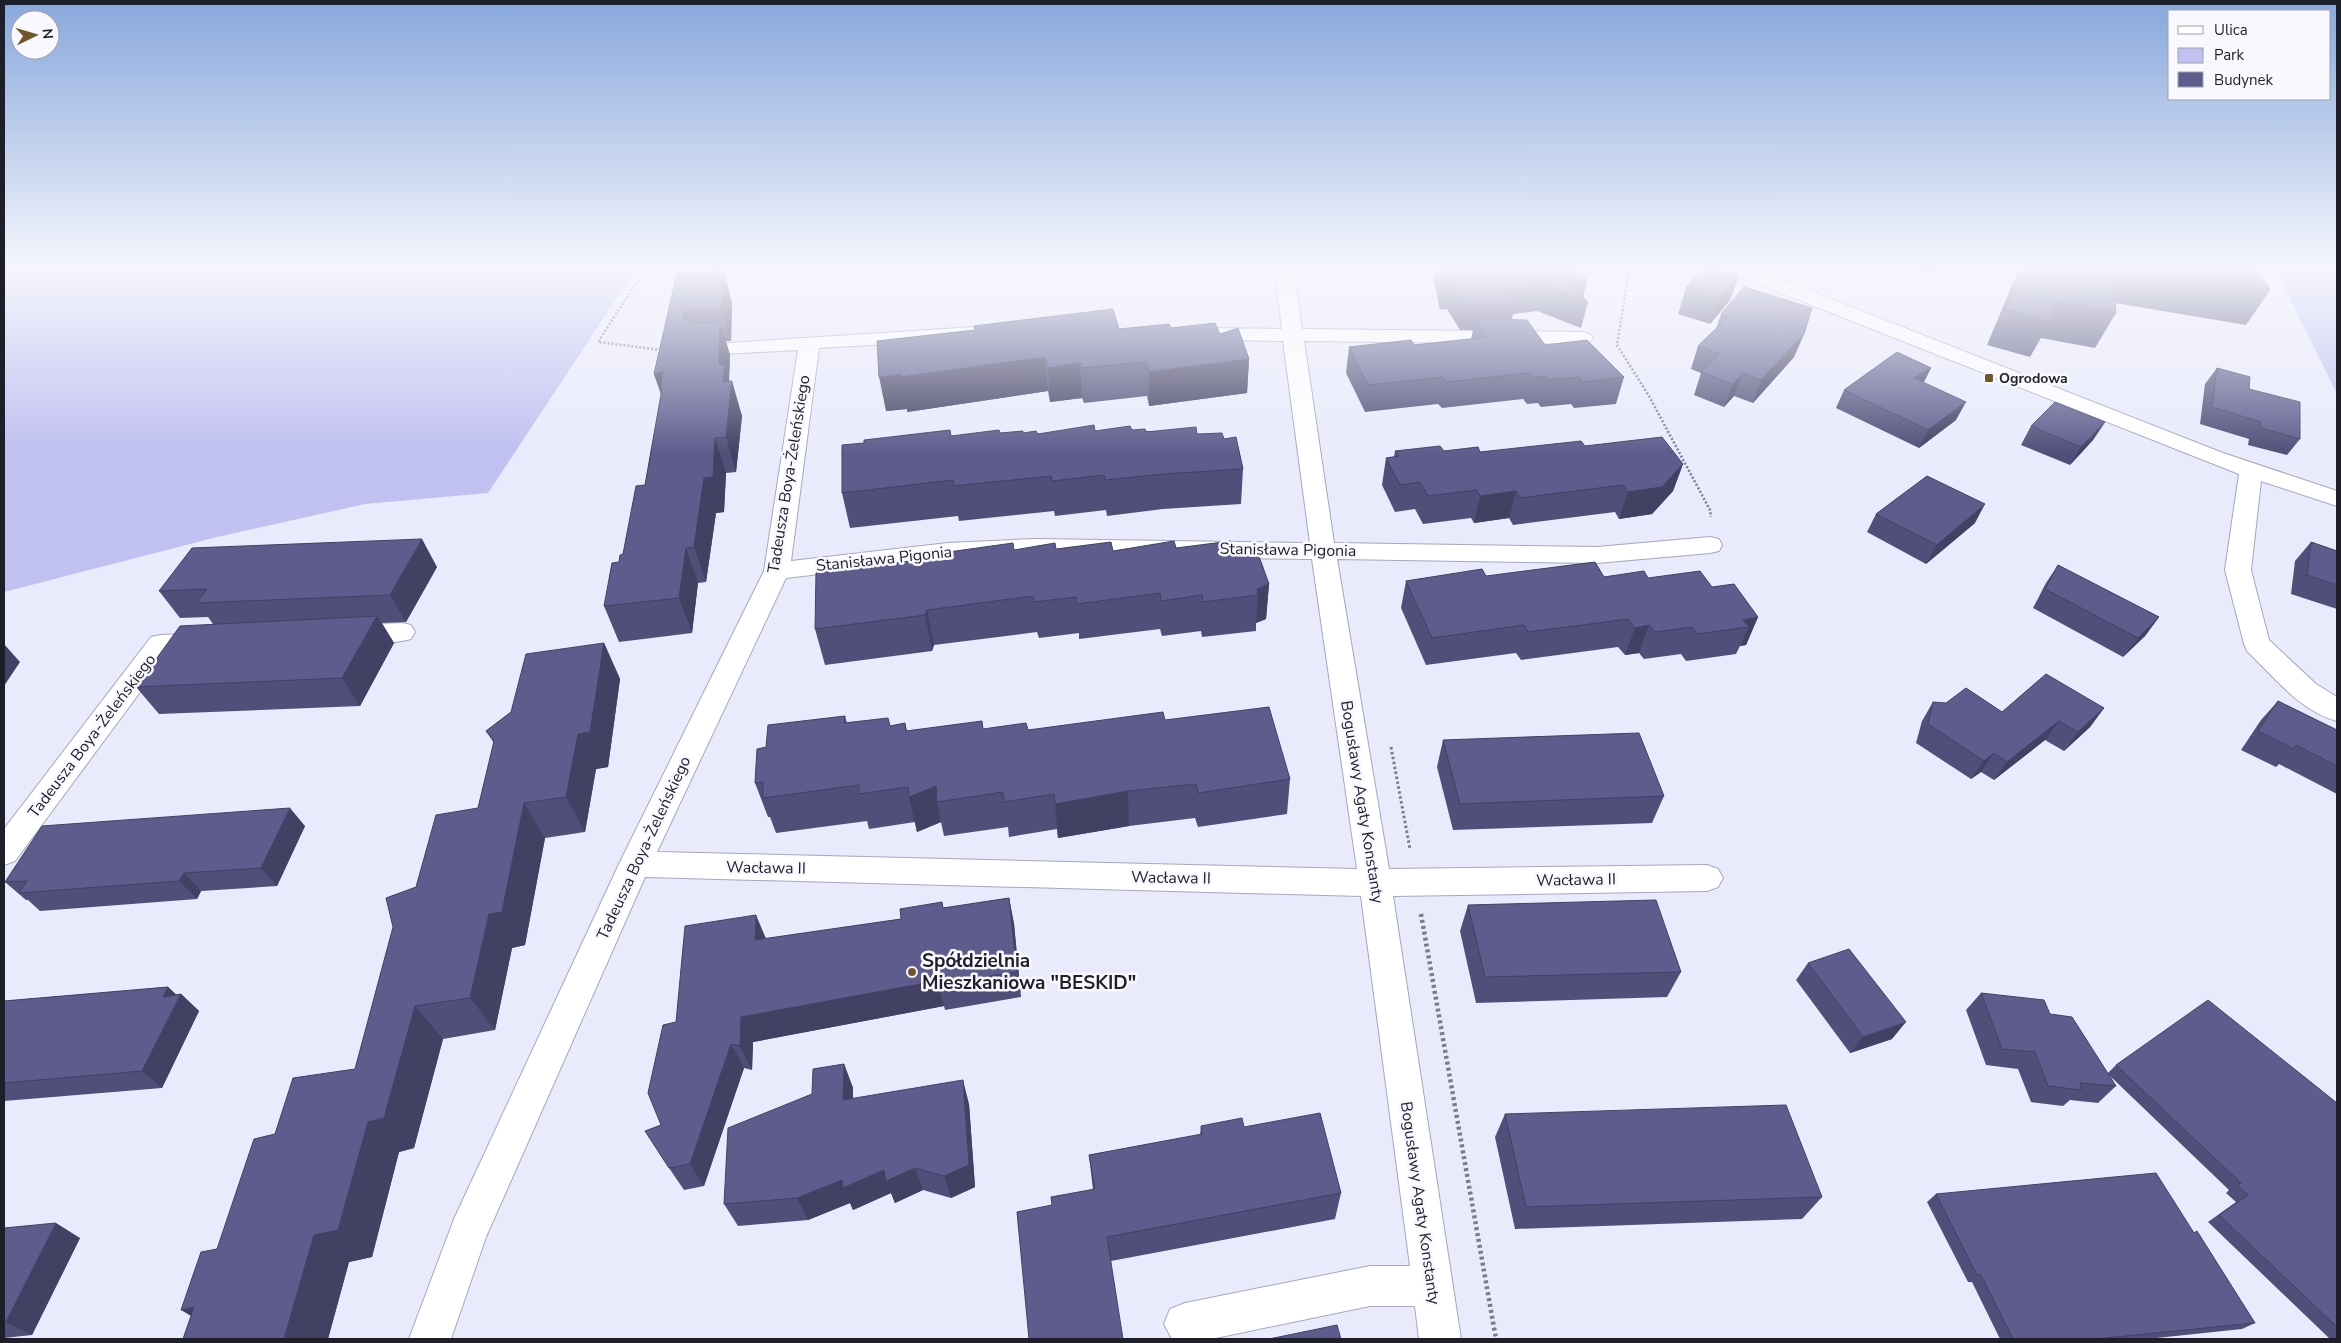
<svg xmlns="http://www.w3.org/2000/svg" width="2341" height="1343" font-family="'Nunito Sans',sans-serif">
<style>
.green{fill:#c0c0f1}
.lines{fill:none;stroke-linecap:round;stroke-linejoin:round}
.minor-casing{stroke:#a6a6c1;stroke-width:2}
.path-far2{stroke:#7c7c89;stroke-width:2.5;stroke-dasharray:2 2;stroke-linecap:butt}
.path-far1{stroke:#7c7c89;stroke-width:3;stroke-dasharray:2.5 2.5;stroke-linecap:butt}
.path{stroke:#7c7c89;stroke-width:4.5;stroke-dasharray:3 3;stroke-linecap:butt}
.minor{fill:#fff;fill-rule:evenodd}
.wall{fill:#514f79}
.shaded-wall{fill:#424063}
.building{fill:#5e5c8d;stroke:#424063}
.poi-dot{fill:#725529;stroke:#f8f8fe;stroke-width:2}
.labels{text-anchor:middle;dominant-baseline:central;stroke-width:5;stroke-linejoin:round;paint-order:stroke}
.far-poi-label{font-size:14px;font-weight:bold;fill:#1f1f29;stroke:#f8f8fe;text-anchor:start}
.street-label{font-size:16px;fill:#1f1f29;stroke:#f8f8fe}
.near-poi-label{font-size:19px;font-weight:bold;fill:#1f1f29;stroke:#f8f8fe;text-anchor:start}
</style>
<rect width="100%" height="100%" fill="#e9eafb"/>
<g class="green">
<path d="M4 266H638L488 493 365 504 217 537 4 592Z"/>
<path d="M2274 266H2337V394Z"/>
</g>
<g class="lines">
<g class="minor-casing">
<g id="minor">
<path d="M1274 266H1293L1302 329 1583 332 1590 334 1593 338 1590 342 1583 344 1304 341 1334 543 1597 547 1710 537 1719 539 1722 545 1719 551 1710 553 1597 563 1337 559 1389 869 1707 865 1718 869 1723 878 1718 887 1707 891 1393 896 1461 1339H1419L1415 1306H1370L1211 1339H1172L1164 1324 1170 1309 1185 1303 1370 1266H1410L1361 896 645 877 486 1237 451 1339H409L454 1219 619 864 764 571 798 350 704 355 697 353 694 349 697 345 975 327 982 329 985 333 982 337 975 339 819 348 791 561 948 543 1035 539 1310 543 1283 341 1203 340 1196 338 1193 334 1196 330 1203 328 1282 329ZM1035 555 1312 559 1357 869 657 852 786 578 948 559Z"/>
<path d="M1712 266 1752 268 2223 453 2337 491V506L2261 481 2251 570 2269 640 2316 684 2337 697V721C2301 712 2273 676 2247 651L2244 644 2225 570 2239 474 1738 276 1715 270Z"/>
<path d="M402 623 411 625 415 632 411 639C392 644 362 646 343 641L339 634 343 627 352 625Z"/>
<path d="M204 633 214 635 217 642 214 649 204 651 169 653 15 861 4 865V829L151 637 161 635Z"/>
</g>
</g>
<g class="path-far2">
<path d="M647 266 598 342 662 350"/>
<path d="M1630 266 1617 345 1649 396 1710 510 1711 517"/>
</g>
<path class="path-far1" d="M1391 747 1410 849"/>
<path class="path" d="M1421 914 1496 1339"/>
<use href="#minor" class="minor"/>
</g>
<g class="wall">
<path d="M1436 266H1575L1587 281 1583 297 1588 302 1581 328 1537 311 1513 314 1512 320 1545 345 1624 377 1616 404 1574 408 1571 404 1541 407 1538 403 1527 404 1523 399 1442 408 1438 404 1365 412 1346 373 1349 347 1414 345 1471 339 1473 330H1460L1447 309 1440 310 1434 281Z"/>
<path d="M1900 266H1944L1940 274 1900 268Z"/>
<path d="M2020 266H2255L2270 290 2246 325 2115 303 2116 313 2095 348 2041 338 2030 357 1987 345Z"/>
<path d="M677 273 732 302 731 341H726L730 355 729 379 742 416 736 472 726 473 724 512 716 513 706 582 698 583 692 633 619 642 604 606 619 562 623 554 645 485 661 394 654 374Z"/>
<path d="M1739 275 1730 300 1710 324 1678 314 1686 288Z"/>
<path d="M1721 314 1804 334 1794 357 1753 403 1734 396 1724 407 1694 395 1701 373 1691 369 1698 346 1716 329Z"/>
<path d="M1171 328 1220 334 1249 359 1247 393 1149 406 1147 396 1084 403 1082 398 1050 402 1048 391 907 412V409L886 411 1119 329Z"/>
<path d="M1931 368 1923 383 1956 420 1919 448 1836 408 1844 390Z"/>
<path d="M2217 368 2249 389 2300 439 2287 455 2248 445 2249 439 2200 424 2205 384Z"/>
<path d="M2105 422 2093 440 2070 465 2021 445 2031 426Z"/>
<path d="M1132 430 1197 434 1224 439 1243 469 1241 504 1163 509 1107 516 1106 510 1055 516 1054 511 959 521 958 516 850 528 842 493 951 436 1000 433 1038 434 1095 431Z"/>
<path d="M1585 446 1683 464 1673 491 1652 514 1619 519 1615 512 1513 525 1509 518 1474 523 1471 518 1423 524 1415 509 1395 512 1382 485 1386 458 1394 457 1395 451H1444L1480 452Z"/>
<path d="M1876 514 1975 523 1926 564 1867 532Z"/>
<path d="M2311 542 2337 551V609L2291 594 2295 561Z"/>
<path d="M1176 548 1235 555 1269 584 1266 619 1256 623V631L1202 637 1201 631 1162 636 1160 629 1079 639V633L1039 638 1037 632 934 645 932 651 825 665 815 629 1014 550 1056 549 1113 551Z"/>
<path d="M2058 565 2159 617 2145 636 2123 657 2033 608 2046 583Z"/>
<path d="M437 567 406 622 382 623 394 643 360 706 159 714 136 687 213 624 208 617 180 618 159 591Z"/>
<path d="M1486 576 1648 578 1712 587 1758 617 1746 645 1740 646 1736 654 1686 661 1681 654 1644 659 1639 653 1625 655 1618 647 1521 660 1516 653 1426 665 1401 608 1406 581Z"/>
<path d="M604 643 620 679 608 767 596 769 585 832 545 838 525 945 512 948 495 1030 443 1039 414 1148 399 1152 372 1257 349 1262 328 1339H183L217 1249 275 1134 355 1069 478 808 494 743 486 731Z"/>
<path d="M2278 701 2337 730V794L2279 764 2276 767 2241 750 2261 720Z"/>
<path d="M1933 702 2002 712 2104 708 2090 727 2064 751 2045 740 1994 780 1981 772 1971 779 1916 743 1922 721Z"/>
<path d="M845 716 847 723 890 726 905 723 907 731 983 729 1028 730 1165 720 1290 779 1287 814 1198 827 1195 818 1129 826 1058 838 1057 829 1009 837 1008 827 944 836 941 822 917 832 915 822 869 829 867 821 776 833 770 817H768L755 783 766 747Z"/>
<path d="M1443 740 1664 796 1652 823 1453 830 1437 767Z"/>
<path d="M305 826 277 886 201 891 197 899 40 911 28 900H26L5 882Z"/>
<path d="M1009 898 1014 924 1021 997 945 1010 944 1006 753 1042 752 1070 744 1068 704 1186 684 1190 669 1168 661 1125 676 1022 766 939 901 919 944 908Z"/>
<path d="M1468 905 1681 972 1667 997 1476 1003 1460 931Z"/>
<path d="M1808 963 1892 1039 1850 1053 1796 980Z"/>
<path d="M168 987 176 995 181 994 199 1011 162 1088 4 1101V1001Z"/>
<path d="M1981 993 2050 1014 2108 1073 2116 1065 2337 1103V1339H2330L2208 1222 2236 1202 2226 1193 2229 1190 2109 1075 2116 1086 2098 1103 2070 1100 2063 1106 2031 1102 2018 1069 1986 1065 1966 1010Z"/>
<path d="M844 1064 853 1088V1099L969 1104 975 1187 951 1198 923 1190 895 1203 891 1193 853 1210 850 1203 808 1220 738 1226 724 1204 812 1094Z"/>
<path d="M1505 1114 1822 1197 1802 1219 1515 1229 1495 1137Z"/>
<path d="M1201 1126 1244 1127 1341 1193 1335 1219 1111 1261 1052 1205 1093 1190 1089 1155 1200 1135Z"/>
<path d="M1936 1194 2194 1233 2255 1323 2242 1329 2147 1339H2000L1972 1282H1968L1927 1202Z"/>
<path d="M4 1228 80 1238 32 1335 4 1338Z"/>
</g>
<g class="shaded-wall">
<path d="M723 269 732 302 731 341 721 308Z"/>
<path d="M1739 275 1730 300 1710 324 1719 299Z"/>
<path d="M687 310 697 343 682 315Z"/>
<path d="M720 322 730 355 729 379 731 386 732 381 742 416 736 472 726 437 719 365Z"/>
<path d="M1804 334 1794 357 1753 403 1761 380Z"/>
<path d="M1045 357 1048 391 907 412V409L886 411 879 377Z"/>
<path d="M1249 359 1247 393 1149 406V372Z"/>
<path d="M1080 363 1082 398 1050 402 1048 368Z"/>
<path d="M1931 368 1922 386 1914 378Z"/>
<path d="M663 372 660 389 666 408 654 374Z"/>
<path d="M1743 373 1734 396 1724 407 1733 384Z"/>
<path d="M1966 402 1956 420 1919 448 1928 430Z"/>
<path d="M2105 422 2093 440 2070 465 2081 447Z"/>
<path d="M715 438 726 473 724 512 716 513 706 582 694 547 704 478Z"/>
<path d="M1683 464 1673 491 1652 514 1619 519 1628 492Z"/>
<path d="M1516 491 1509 518 1474 523 1480 496Z"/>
<path d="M1985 504 1975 523 1926 564 1937 545Z"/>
<path d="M422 539 437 567 406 622 390 595Z"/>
<path d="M686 548 698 583 692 633 679 598Z"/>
<path d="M1269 584 1266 619 1256 623 1258 595 1257 589Z"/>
<path d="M927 610 934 645 932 651 925 615Z"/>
<path d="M377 616 394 643 360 706 342 678Z"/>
<path d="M1758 617 1746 645 1740 646 1749 627 1743 620Z"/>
<path d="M2159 617 2145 636 2123 657 2138 638Z"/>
<path d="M1649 625 1639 653 1625 655 1635 628Z"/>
<path d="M604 643 620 679 608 767 596 769 585 832 566 797 578 734Z"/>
<path d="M4 644 20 662 4 686Z"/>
<path d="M2104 708 2090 727 2064 751 2078 732Z"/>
<path d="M2059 721 2045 740 1994 780 2007 762Z"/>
<path d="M1994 753 1981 772 1971 779 1984 761Z"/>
<path d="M936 786 937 802 941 822 917 832 909 797Z"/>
<path d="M1128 791 1129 826 1058 838 1055 804Z"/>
<path d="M524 803 545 838 525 945 512 948 495 1030 470 998 489 914Z"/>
<path d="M290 808 305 826 277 886 261 868Z"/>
<path d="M184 873 201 891 197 899 179 881Z"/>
<path d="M1009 898 1014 924 1021 997 1017 972Z"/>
<path d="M756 915 767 941 755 940Z"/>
<path d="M937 981 944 1006 753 1042 752 1070 740 1046 741 1017Z"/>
<path d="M168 987 179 997 181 994 199 1011 162 1088 142 1071 163 997Z"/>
<path d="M415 1006 443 1039 414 1148 399 1152 372 1257 349 1262 328 1339H284L314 1235 368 1122Z"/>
<path d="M1906 1022 1892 1039 1850 1053 1863 1037Z"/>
<path d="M731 1044 744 1068 704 1186 690 1164Z"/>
<path d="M844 1064 853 1088 852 1124 843 1100Z"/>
<path d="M963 1080 969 1104 975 1187 951 1198 944 1176Z"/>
<path d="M915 1168 923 1190 895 1203 891 1193 853 1210 850 1203 808 1220 797 1198 842 1180 884 1170Z"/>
<path d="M56 1223 80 1238 32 1335 6 1322Z"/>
<path d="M194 1307 223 1335 181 1310Z"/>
</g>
<g class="building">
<path d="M1440 266H1575L1587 281 1569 283 1588 302 1543 286 1505 290 1515 304H1465L1452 284H1444Z"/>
<path d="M1706 266H1709L1739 275 1719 299 1686 288Z"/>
<path d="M2023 266H2112L2116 313 2058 302 2050 322 2005 309Z"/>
<path d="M2124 266H2255L2270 290Z"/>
<path d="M723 269 721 308 687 310 682 315 685 320 693 323 720 322 719 365 725 364 723 382 732 381 726 437 715 438 713 477 704 478 694 547 686 548 679 598 604 606 612 563 619 562 620 555 623 554 636 486 645 485 662 389H660L663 372 654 374 677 273Z"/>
<path d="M1744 287 1812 308 1804 334 1761 380 1743 373 1733 384 1701 372 1720 354 1698 346 1729 316 1721 314Z"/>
<path d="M1113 309 1119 329 1169 324 1171 328 1215 323 1220 334 1238 328 1249 359 1149 372 1146 362 1082 368 1080 363 1048 368 1045 357 901 377V374L879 377 877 341 975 330 974 326Z"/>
<path d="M1475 319 1527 320 1545 345 1587 340 1624 377 1582 382 1579 377 1548 380 1544 376 1533 378 1530 373 1446 382 1442 377 1368 385 1349 347 1411 340 1414 345 1487 337Z"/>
<path d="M1897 352 1931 368 1914 378 1966 402 1928 430 1844 390Z"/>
<path d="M2217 368 2250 377 2249 389 2300 402V439L2261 428V422L2212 407Z"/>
<path d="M2055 402 2105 422 2081 447 2031 426Z"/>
<path d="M1094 425 1095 431 1130 426 1132 430 1145 429 1146 432 1196 427 1197 434 1222 433 1224 439 1236 437 1243 469 1163 474 1105 480 1104 475 1052 481 1051 476 954 486 953 480 842 493V445L864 443V440L950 430 951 436 999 430 1000 433 1023 431V433L1036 431 1038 434Z"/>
<path d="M1662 437 1683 464 1662 487 1628 492 1623 485 1520 498 1516 491 1480 496 1477 490 1428 496 1420 482 1400 485 1386 458 1399 456 1395 451 1440 446 1444 451 1478 447 1480 452 1581 441 1585 446Z"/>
<path d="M1927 476 1985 504 1937 545 1876 514Z"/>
<path d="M422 539 390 595 197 603 207 589 159 591 192 548Z"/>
<path d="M1174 541 1176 548 1231 541 1235 555 1256 548 1269 584 1257 589 1258 595 1203 602 1202 595 1161 601 1160 593 1077 604 1076 597 1035 602 1033 596 927 610 925 615 815 629 816 573 934 558V554L1013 543 1014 550 1055 543 1056 549 1111 542 1113 551Z"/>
<path d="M2311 542 2337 551V585L2307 575Z"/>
<path d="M1595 562 1604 577 1644 571 1648 578 1700 571 1712 587 1734 584 1758 617 1743 620 1749 627 1697 634 1692 627 1655 632 1649 625 1635 628 1628 619 1528 632 1524 625 1432 638 1406 581 1482 569 1486 576Z"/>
<path d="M2058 565 2159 617 2138 638 2045 589Z"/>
<path d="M377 616 342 678 136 687 180 626Z"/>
<path d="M604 643 590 732 578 734 566 797 524 803 502 912 489 914 470 998 415 1006 384 1118 368 1122 338 1230 314 1235 284 1339H183L194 1307 181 1310 201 1252 217 1249 254 1139 275 1134 293 1078 355 1069 393 927 386 898 416 887 436 815 478 808 494 741 486 731 511 712 526 654Z"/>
<path d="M2046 674 2104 708 2078 732 2059 721 2007 762 1994 753 1984 761 1928 724 1933 702 1946 703 1966 688 2002 712Z"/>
<path d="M2278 701 2337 730V766L2296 745 2294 749 2258 731Z"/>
<path d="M1269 707 1290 779 1198 793 1196 784 1128 791 1055 804 1054 794 1004 802 1003 792 937 802 936 786 909 797 908 787 859 794V785L763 798V782L755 783 757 749 766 747 768 725 845 716 844 723 888 718 890 726 905 723 906 731 982 721 983 729 1026 723 1028 730 1163 712 1165 720Z"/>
<path d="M1639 733 1664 796 1460 804 1443 740Z"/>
<path d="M290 808 261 868 184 873 179 881 19 893 27 881 5 882 42 826Z"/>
<path d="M1009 898 1017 972 939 984 937 981 741 1017 740 1046 731 1044 690 1164 669 1168 645 1131 661 1125 648 1093 663 1025 676 1022 685 926 756 915 755 940 901 919 900 909 942 902 943 908Z"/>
<path d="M1656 900 1681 972 1485 977 1468 905Z"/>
<path d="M1849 949 1906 1022 1863 1037 1808 963Z"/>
<path d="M168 987 163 997 181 994 142 1071 4 1083V1001Z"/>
<path d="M1981 993 2044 1000 2050 1014 2072 1017 2116 1086 2080 1083 2081 1090 2048 1086 2035 1052 2002 1049Z"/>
<path d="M2208 1000 2337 1103V1327L2219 1215 2248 1195 2237 1185 2241 1183 2116 1065Z"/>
<path d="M844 1064 843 1100 963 1080 969 1165 944 1176 915 1168 886 1181 884 1170 843 1188 842 1180 797 1198 724 1204 728 1128 812 1094 813 1069Z"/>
<path d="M1786 1105 1822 1197 1526 1207 1505 1114Z"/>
<path d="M1320 1113 1341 1193 1107 1237 1123 1339H1029L1017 1212 1052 1205 1051 1197 1095 1189 1089 1155 1202 1134 1201 1126 1242 1118 1244 1127Z"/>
<path d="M2156 1173 2194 1233 2197 1231 2255 1323 2096 1339H2013L1981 1275H1977L1936 1194Z"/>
<path d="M56 1223 6 1322H4V1228Z"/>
<path d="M1337 1325 1341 1339H1269Z"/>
</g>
<linearGradient id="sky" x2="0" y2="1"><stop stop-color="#87a7dc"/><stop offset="0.59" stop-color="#f5f6fd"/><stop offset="1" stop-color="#f5f6fd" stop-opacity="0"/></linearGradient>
<rect width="2341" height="454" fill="url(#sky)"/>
<g class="poi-dot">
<rect x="1984" y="373" width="10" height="10" rx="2.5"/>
<circle cx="912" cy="972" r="5"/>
</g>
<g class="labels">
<g class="far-poi-label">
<text x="1999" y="378">Ogrodowa</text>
</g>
<g class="street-label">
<text transform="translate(789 474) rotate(-81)">Tadeusza Boya-Żeleńskiego</text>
<text transform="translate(1288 550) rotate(1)">Stanisława Pigonia</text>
<text transform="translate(884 559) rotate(-6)">Stanisława Pigonia</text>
<text transform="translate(92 736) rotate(-53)">Tadeusza Boya-Żeleńskiego</text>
<text transform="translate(1362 802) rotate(81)">Bogusławy Agaty Konstanty</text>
<text transform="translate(644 848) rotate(-65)">Tadeusza Boya-Żeleńskiego</text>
<text transform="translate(766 868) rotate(1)">Wacława II</text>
<text transform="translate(1171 878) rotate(1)">Wacława II</text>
<text transform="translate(1576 880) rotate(-1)">Wacława II</text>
<text transform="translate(1420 1203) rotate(82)">Bogusławy Agaty Konstanty</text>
</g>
<g class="near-poi-label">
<text x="922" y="961">Spółdzielnia<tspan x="922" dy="22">Mieszkaniowa "BESKID"</tspan></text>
</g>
</g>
<rect width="2341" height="1343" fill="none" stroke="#1f1f29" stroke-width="10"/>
<rect x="2168" y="10" width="162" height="90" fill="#f8f8fe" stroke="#a1a1a9"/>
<rect x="2178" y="26" width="25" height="8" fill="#ffffff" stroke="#a1a1a9"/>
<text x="2214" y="35" font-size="15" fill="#1f1f29">Ulica</text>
<rect x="2178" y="48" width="25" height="15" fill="#c0c0f1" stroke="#a1a1a9"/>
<text x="2214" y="60" font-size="15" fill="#1f1f29">Park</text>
<rect x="2178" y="72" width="25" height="15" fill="#5e5c8d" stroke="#a1a1a9"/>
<text x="2214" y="85" font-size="15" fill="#1f1f29">Budynek</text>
<g transform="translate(35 35) rotate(85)"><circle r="24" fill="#f8f8fe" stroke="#a1a1a9"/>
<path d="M0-4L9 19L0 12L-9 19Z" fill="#725529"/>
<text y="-8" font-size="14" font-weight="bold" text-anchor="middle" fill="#1f1f29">N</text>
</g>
</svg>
